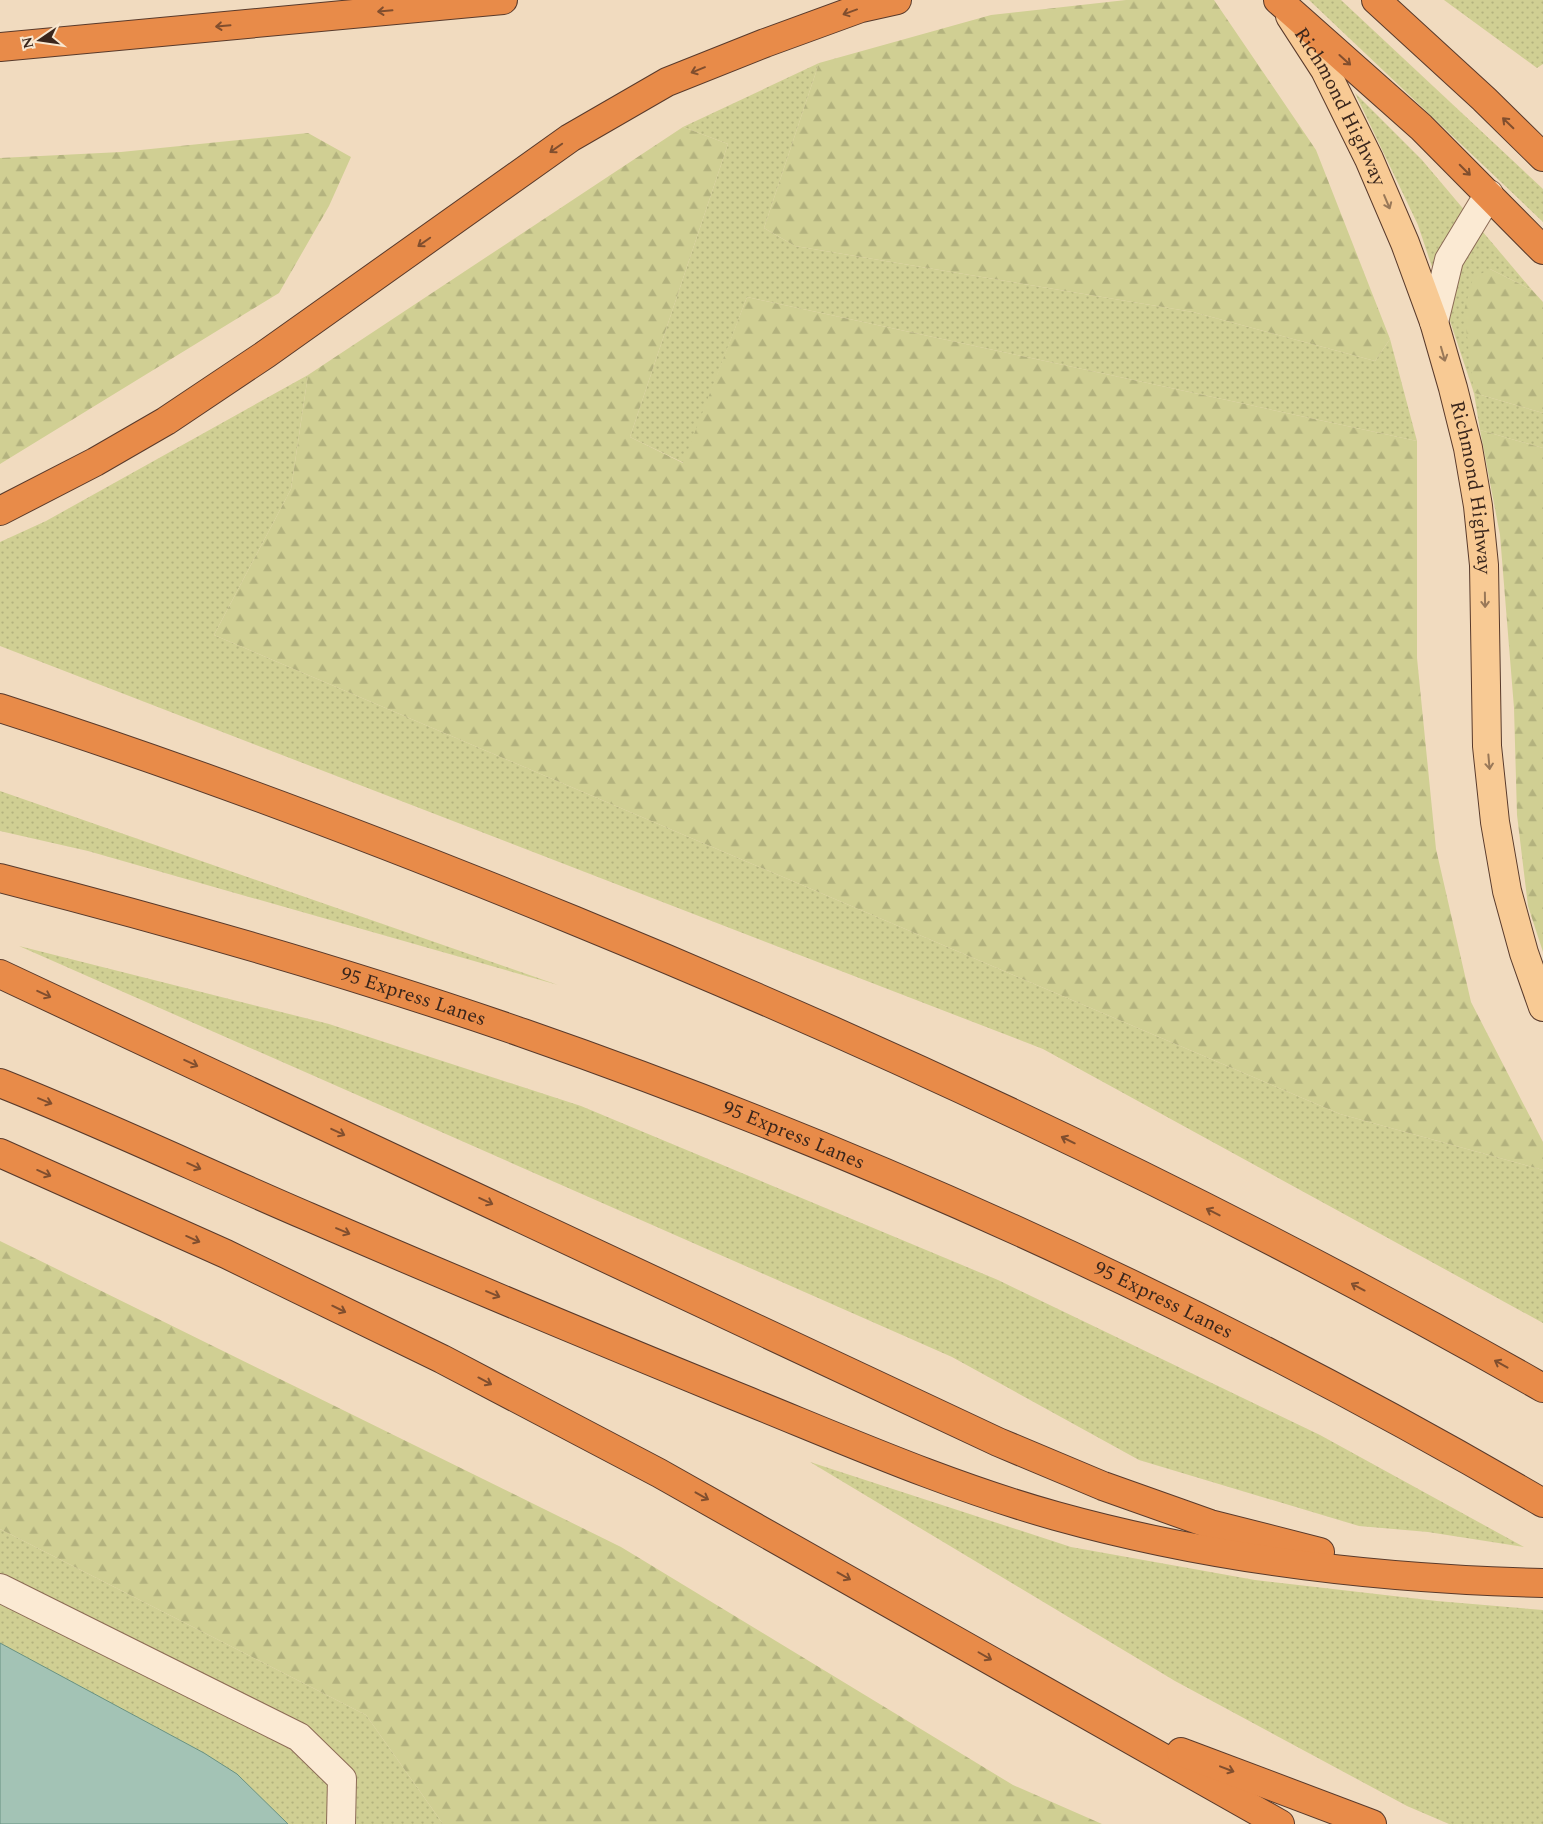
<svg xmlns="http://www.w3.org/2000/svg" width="1543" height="1824" font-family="Spectral,serif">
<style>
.green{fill:url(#green-dots)}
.forest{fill:url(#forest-firs)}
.water{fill:#a3c3b5;stroke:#699282}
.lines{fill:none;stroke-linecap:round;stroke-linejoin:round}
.minor-casing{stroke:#8c6b56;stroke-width:30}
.major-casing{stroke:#593a2b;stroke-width:30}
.highway-casing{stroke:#593a2b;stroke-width:30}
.minor{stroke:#fbead3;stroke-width:28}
.major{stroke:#f8ca94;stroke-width:28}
.highway{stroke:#e88b49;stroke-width:28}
.oneway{stroke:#804e2e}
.oneway2{stroke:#997858}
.labels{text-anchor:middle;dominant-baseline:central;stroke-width:4;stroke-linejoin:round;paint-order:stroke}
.street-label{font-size:20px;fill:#3a261c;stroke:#f8e7d0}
</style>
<defs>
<pattern id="green-dots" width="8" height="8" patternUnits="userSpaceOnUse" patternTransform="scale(1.25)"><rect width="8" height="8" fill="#d0cf93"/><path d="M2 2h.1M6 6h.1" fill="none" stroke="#b3b27e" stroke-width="1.8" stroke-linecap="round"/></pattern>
<pattern id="forest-firs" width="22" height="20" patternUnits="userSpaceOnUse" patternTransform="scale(1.25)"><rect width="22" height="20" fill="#d0cf93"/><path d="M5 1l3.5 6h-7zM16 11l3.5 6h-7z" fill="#b3b27e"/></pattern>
</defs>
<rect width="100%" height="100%" fill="#f1dbbf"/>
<g class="green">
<path d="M1309 0H1341L1543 189V222Z"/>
<path d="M1444 0H1543V64L1537 68Z"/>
<path d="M819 63 764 228 795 246 1193 312 1375 361 1390 339 1417 441 747 297 684 463 630 437 728 144 683 127Z"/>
<path d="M1355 93 1422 160 1532 290 1490 269 1474 393 1543 413V448L1480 430 1474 393 1418 225Z"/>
<path d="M308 375 291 489 214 635 1340 1114 1543 1170V1323L1043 1049 0 646V542L46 521Z"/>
<path d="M0 791 558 985 88 851 0 831Z"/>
<path d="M19 946 329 1024 581 1106 998 1280 1320 1435 1524 1547 1428 1532 1359 1526 1139 1460 952 1357Z"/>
<path d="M810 1462 1071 1547 1255 1580 1437 1601 1543 1610V1824H1449L1407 1806 1175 1681Z"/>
<path d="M0 1529 366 1715 443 1824H0Z"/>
</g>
<g class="forest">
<path d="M1126 0H1214L1316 150 1390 339 1375 361 1193 312 795 246 764 228 819 63 991 15Z"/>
<path d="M683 127 728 144 630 437 683 463 747 297 1417 441V658L1436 849 1471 1002 1543 1142V1170L1340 1114 214 635 291 489 308 375Z"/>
<path d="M308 133 351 157 329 206 279 293 0 464V158L121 152Z"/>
<path d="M1490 269 1532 290 1543 302V413L1474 393 1464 311 1473 278Z"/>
<path d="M1480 430 1543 448V952L1528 906 1517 815 1514 708 1500 535Z"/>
<path d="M0 1241 621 1547 1013 1785 1102 1824H443L366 1715 0 1529Z"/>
</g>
<path class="water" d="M0 1643 204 1753 237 1774 288 1824H0Z"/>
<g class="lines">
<g class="minor-casing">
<g id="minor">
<path d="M1434 322 1449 260 1489 194"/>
<path d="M0 1588 299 1737 342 1779 341 1824"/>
</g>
</g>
<g class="major-casing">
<g id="major">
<path id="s1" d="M1290 16 1325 70 1369 159 1405 243 1434 322 1453 388 1468 448 1478 506 1484 565 1487 746 1495 822 1507 891 1524 953 1543 1007"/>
</g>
</g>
<g class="highway-casing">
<g id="highway">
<path d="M1278 0 1421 127 1543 250"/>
<path d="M1376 0 1484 99 1543 157"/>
<path d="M0 47 503 0"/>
<path d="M0 511 95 462 166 421 266 354 570 138 667 82 765 43 861 8 897 0"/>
<path d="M0 708C194 770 385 843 573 920 905 1056 1231 1210 1543 1388"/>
<path id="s2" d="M0 878C176 923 351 973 523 1033 877 1156 1219 1314 1543 1503"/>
<path d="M0 974 998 1442 1103 1486 1210 1524 1320 1552"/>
<path d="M0 1083C104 1124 206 1173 309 1217 450 1278 591 1337 733 1395 840 1438 945 1485 1056 1516 1214 1560 1379 1579 1543 1583"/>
<path d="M0 1153 226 1254 442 1359 659 1473 1280 1824"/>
<path d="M1181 1752 1372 1824"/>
</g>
</g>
<use href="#minor" class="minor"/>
<use href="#major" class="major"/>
<use href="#highway" class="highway"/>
</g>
<defs><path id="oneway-shaft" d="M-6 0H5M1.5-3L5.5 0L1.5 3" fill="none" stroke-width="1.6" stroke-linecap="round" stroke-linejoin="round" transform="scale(1.25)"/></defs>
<g class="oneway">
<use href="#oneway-shaft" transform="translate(385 11) rotate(175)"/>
<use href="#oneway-shaft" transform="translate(850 12) rotate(160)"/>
<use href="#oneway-shaft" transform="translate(223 26) rotate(175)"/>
<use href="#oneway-shaft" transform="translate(1345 60) rotate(42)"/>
<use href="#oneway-shaft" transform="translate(698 70) rotate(158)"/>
<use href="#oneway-shaft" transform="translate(1508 123) rotate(-136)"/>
<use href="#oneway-shaft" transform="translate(556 148) rotate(145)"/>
<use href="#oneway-shaft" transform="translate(1465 170) rotate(45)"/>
<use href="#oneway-shaft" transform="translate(424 242) rotate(145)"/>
<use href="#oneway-shaft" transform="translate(44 994) rotate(25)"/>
<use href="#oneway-shaft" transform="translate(191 1063) rotate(25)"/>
<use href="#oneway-shaft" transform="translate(45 1101) rotate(22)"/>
<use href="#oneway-shaft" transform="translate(338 1132) rotate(25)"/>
<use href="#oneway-shaft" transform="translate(1068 1140) rotate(-154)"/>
<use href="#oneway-shaft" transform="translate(194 1166) rotate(24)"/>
<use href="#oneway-shaft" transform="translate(44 1173) rotate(24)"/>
<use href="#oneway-shaft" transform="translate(486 1201) rotate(25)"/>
<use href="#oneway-shaft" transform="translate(1213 1212) rotate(-153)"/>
<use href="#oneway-shaft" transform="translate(343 1231) rotate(23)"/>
<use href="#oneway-shaft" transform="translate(193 1239) rotate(24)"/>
<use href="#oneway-shaft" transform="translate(1358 1287) rotate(-152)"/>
<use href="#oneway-shaft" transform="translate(493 1294) rotate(23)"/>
<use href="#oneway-shaft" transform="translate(339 1309) rotate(26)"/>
<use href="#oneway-shaft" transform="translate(1501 1364) rotate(-151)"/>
<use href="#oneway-shaft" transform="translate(485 1381) rotate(28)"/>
<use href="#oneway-shaft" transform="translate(702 1496) rotate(29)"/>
<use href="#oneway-shaft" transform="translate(844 1576) rotate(29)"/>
<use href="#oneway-shaft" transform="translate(985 1656) rotate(30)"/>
<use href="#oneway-shaft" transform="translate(1227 1769) rotate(21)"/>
</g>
<g class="oneway2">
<use href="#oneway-shaft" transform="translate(1387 202) rotate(67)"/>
<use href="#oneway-shaft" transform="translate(1443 354) rotate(74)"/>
<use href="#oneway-shaft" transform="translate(1485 600) rotate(89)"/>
<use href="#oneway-shaft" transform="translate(1489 762) rotate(85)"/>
</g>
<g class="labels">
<g class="street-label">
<text stroke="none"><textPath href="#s1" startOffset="104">Richmond Highway</textPath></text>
<text stroke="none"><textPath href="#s1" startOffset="509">Richmond Highway</textPath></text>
<text stroke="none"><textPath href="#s2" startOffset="430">95 Express Lanes</textPath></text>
<text stroke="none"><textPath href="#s2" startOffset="835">95 Express Lanes</textPath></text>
<text stroke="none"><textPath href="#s2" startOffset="1240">95 Express Lanes</textPath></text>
</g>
</g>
<g transform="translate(40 40) rotate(257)" stroke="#f8e7d0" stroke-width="4" paint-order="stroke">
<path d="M0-4L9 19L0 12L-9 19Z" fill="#3a261c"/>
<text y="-8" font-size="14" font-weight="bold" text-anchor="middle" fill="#3a261c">N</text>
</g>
</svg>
